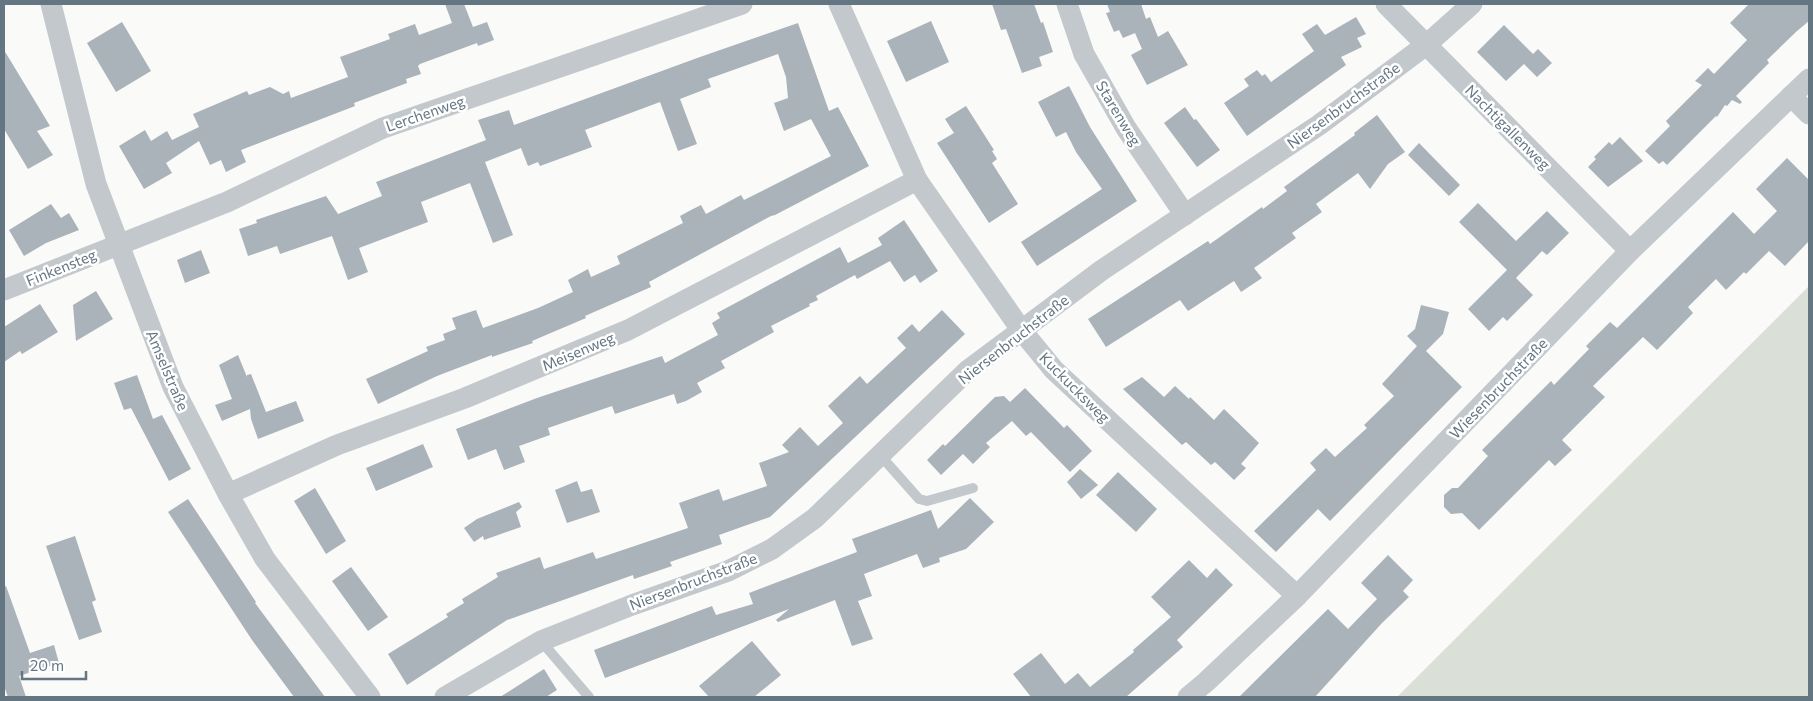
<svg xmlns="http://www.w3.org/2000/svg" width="1813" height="701" font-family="Commissioner,sans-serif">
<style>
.green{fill:#dadfd7}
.building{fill:#aab3b9}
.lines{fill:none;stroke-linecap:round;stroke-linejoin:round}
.lane{stroke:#c3c8cc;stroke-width:10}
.street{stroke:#c3c8cc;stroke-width:21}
.labels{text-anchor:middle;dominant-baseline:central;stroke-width:5;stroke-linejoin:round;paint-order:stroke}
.street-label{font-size:15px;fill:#657683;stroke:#fff}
</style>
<rect width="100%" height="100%" fill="#fafaf8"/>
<path class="green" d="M1809 286V697H1397Z"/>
<g class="building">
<path d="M445 4H464L473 27 487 22 494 40 478 46 477 43 420 64 418 66 421 74 406 79 407 83 354 103 355 106 241 150 246 162 226 172 221 160 210 165 199 141 166 163 172 173 144 189 119 146 145 130 151 141 167 131 172 140 199 127 193 114 247 91 249 95 270 87 283 94 289 91 291 98 348 77 340 57 390 39 388 34 415 24 419 35 452 23Z"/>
<path d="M992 4H1034L1041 23 1043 22 1053 52 1039 57 1042 66 1022 73 1006 29 1001 30Z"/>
<path d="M1107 4H1141L1146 19 1150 17 1158 37 1168 31 1188 65 1147 85 1131 55 1142 49 1135 33 1123 38 1119 30 1114 32 1106 13 1110 12Z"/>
<path d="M1749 4H1809V21L1797 31 1767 60 1769 63 1736 96 1742 102 1740 104 1732 100 1727 106 1725 105 1717 117 1716 116 1667 165 1663 161 1659 164 1645 151 1670 126 1666 121 1702 85 1695 81 1708 68 1714 74 1747 40 1730 23Z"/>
<path d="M1356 17 1366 34 1357 38 1362 47 1341 57 1346 65 1247 136 1224 103 1249 86 1244 79 1257 70 1262 76 1265 74 1271 82 1314 51 1302 34 1317 24 1325 35Z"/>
<path d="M931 21 949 62 906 82 887 41Z"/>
<path d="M122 22 151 71 116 92 87 43Z"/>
<path d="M798 23 829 111 838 107 869 166 775 215 771 216 649 282 651 287 585 316 586 318 532 341 533 343 492 357V355L437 376 378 404 366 379 428 351 426 347 445 340 443 334 456 329 452 318 476 310 483 328 538 308 573 292 568 280 588 269 591 277 620 264 617 256 683 223 680 216 691 210 701 205 706 214 741 195 744 200 831 156 811 119 784 131 774 103 788 98 786 77 778 54 708 79 711 87 680 99 697 144 678 151 660 102 585 130 592 147 540 166 538 162 528 166 521 148 485 162 513 235 493 243 470 183 421 202 428 222 359 248 368 272 348 280 332 236 280 254 277 246 248 256 239 229 257 223 256 220 326 196 338 214 382 196 376 182 486 140 478 120 509 110 514 125 700 57Z"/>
<path d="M1504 25 1533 54 1538 49 1552 63 1537 77 1524 64 1506 81 1477 52Z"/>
<path d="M4 50 50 126 37 131 53 155 28 169 4 129Z"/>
<path d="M1069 86 1090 127 1137 201 1037 266 1021 242 1102 189 1076 152 1066 132 1056 137 1038 102Z"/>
<path d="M966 106 994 150 992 151 997 159 992 163 1018 204 989 223 937 143 954 133 945 119Z"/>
<path d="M1185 107 1194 120 1196 119 1220 150 1197 167 1164 123Z"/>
<path d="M1377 115 1405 152 1388 164 1370 189 1358 173 1316 204 1322 212 1292 233 1296 238 1254 268 1262 278 1241 292 1234 281 1188 311 1180 300 1106 347 1088 319 1208 241 1210 244 1262 207 1263 209 1287 191 1284 187 1355 135 1354 133Z"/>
<path d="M1620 137 1643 161 1608 187 1588 167 1596 159 1594 157 1609 142 1612 145Z"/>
<path d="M1419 143 1460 185 1449 196 1408 155Z"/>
<path d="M1787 158 1809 180V241L1785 266 1769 251 1746 274 1744 272 1726 290 1716 279 1688 307 1693 313 1657 350 1643 337 1593 386 1605 397 1562 440 1572 450 1555 466 1549 460 1479 530 1462 513 1451 514 1444 507V495L1452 488H1458L1488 456 1482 450 1551 381 1554 385 1589 349 1586 346 1610 322 1617 328 1733 212 1754 234 1777 211 1756 189Z"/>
<path d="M1478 203 1516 241 1547 211 1569 233 1547 255 1542 251 1516 278 1533 295 1507 321 1503 317 1489 331 1468 309 1507 270 1459 222Z"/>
<path d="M51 204 61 218 69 213 79 230 46 243 24 256 9 230Z"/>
<path d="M904 220 938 271 920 283 915 275 904 282 890 261 857 279 855 275 816 296 818 300 809 304 810 306 771 326 774 332 721 361 725 368 697 383 702 392 686 401 677 404 674 394 615 414 612 406 548 428 550 435 519 446 525 462 504 470 496 449 468 460 456 429 537 398 662 356 665 363 718 335 712 323 720 318 717 313 840 247 848 263 882 245 878 238Z"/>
<path d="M201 250 210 273 185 283 177 260Z"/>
<path d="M96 291 113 319 76 341 73 305Z"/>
<path d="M40 304 58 332 22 354 20 351 4 362V327Z"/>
<path d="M1421 305 1449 312 1443 334 1426 351 1462 387 1330 521 1318 509 1276 552 1254 531 1316 470 1310 463 1326 448 1335 457 1367 428 1364 425 1394 396 1382 384 1417 346 1407 336 1415 329Z"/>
<path d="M942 310 965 334 770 517 719 535 722 544 670 562 672 566 634 579 633 575 507 620 407 685 388 654 448 617 446 614 464 603 462 599 498 577 496 573 540 557 544 569 593 552 596 559 688 528 679 503 719 489 723 501 767 486 759 463 789 452 782 445 800 427 818 446 843 423 828 406 860 376 867 384 906 348 897 338 912 324 919 332Z"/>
<path d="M238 355 247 377V375L251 374 266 412 296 401 304 421 258 439 251 419 250 409 222 421 215 405 232 399 219 365Z"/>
<path d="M137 375 153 419 162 415 191 469 169 481 131 408 124 410 114 383Z"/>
<path d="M1142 377 1164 397 1175 386 1189 399 1190 397 1214 420 1224 409 1259 443 1241 464 1246 468 1234 480 1215 462 1211 465 1186 442 1182 445 1123 389Z"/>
<path d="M1025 388 1064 428 1067 425 1092 451 1070 472 1031 432 1026 436 1012 421 986 443 990 447 973 464 963 454 941 475 927 460 943 444 945 446 995 397 1004 396 1010 402Z"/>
<path d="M423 444 433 467 376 491 366 468Z"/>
<path d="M1080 469 1098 485 1081 499 1067 482Z"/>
<path d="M1118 472 1157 509 1136 532 1096 495Z"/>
<path d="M577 481 581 492 592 489 600 512 567 523 555 490Z"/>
<path d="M315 488 346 541 326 554 294 501Z"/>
<path d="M970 498 994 522 966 549 939 558 940 562 923 568 917 554 864 574 872 596 858 601 873 639 852 646 835 600 778 622 776 620 789 609 605 678 594 650 712 606 716 615 753 604 749 593 857 552 852 539 931 510 938 529Z"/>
<path d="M188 499 256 602 255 603 325 697H294L252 640 168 512Z"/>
<path d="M519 502 522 507 516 512 521 527 484 540 483 536 474 542 464 528 477 519Z"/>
<path d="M75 536 96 600 92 602 102 632 79 640 46 546Z"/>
<path d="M1388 555 1413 580 1403 591 1409 597 1382 623 1315 697H1239L1328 609 1348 629 1377 599 1361 583Z"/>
<path d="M1189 560 1207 578 1216 568 1233 585 1177 640 1183 647 1126 697H1031L1013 674 1041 653 1065 684 1078 673 1090 687 1134 652 1133 650 1171 617 1151 597Z"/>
<path d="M351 567 388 617 368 631 332 581Z"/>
<path d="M6 586 30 653 54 645 59 663 19 676 26 697H8L4 686V587Z"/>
<path d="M752 641 781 675 754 697H709L699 686Z"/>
<path d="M544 669 557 690 546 697H500Z"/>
</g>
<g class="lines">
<g class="lane">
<path d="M880 455 919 499 927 501 973 488"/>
<path d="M541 641 589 697"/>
</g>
<g class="street">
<path d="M51 4 96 184 173 387 228 494 265 559 370 697"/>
<path d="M839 4 917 180 1022 331 1054 370 1297 596"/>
<path d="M1067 4 1084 54 1126 128 1185 215"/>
<path d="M1386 4 1630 251"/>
<path d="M1791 96 1809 114"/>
<path d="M4 290 227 202 383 128 742 4"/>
<path d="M228 494 337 445 465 398 628 330 917 180"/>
<path d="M445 697 541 641 632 605 728 571 772 549 815 518 967 371 1102 270 1319 125 1426 45 1472 4"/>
<path d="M1188 697 1206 682 1297 596 1630 251 1809 79"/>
</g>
</g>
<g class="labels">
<g class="street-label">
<text transform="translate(1343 105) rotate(-36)">Niersenbruchstraße</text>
<text transform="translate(425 113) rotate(-19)">Lerchenweg</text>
<text transform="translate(1119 113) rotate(59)">Starenweg</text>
<text transform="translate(1508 127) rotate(45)">Nachtigallenweg</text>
<text transform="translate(61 267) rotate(-22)">Finkensteg</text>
<text transform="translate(1013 339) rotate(-38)">Niersenbruchstraße</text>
<text transform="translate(578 351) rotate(-23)">Meisenweg</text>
<text transform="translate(168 370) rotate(67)">Amselstraße</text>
<text transform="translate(1075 387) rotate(45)">Kuckucksweg</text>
<text transform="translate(1498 388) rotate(-46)">Wiesenbruchstraße</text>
<text transform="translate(693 581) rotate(-21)">Niersenbruchstraße</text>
</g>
</g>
<rect width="1813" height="701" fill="none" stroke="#657683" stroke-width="10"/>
<path d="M22 671v8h64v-8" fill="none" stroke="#657683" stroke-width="2.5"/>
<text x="30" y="671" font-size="15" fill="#657683" stroke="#ffffff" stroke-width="4" paint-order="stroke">20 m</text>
</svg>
